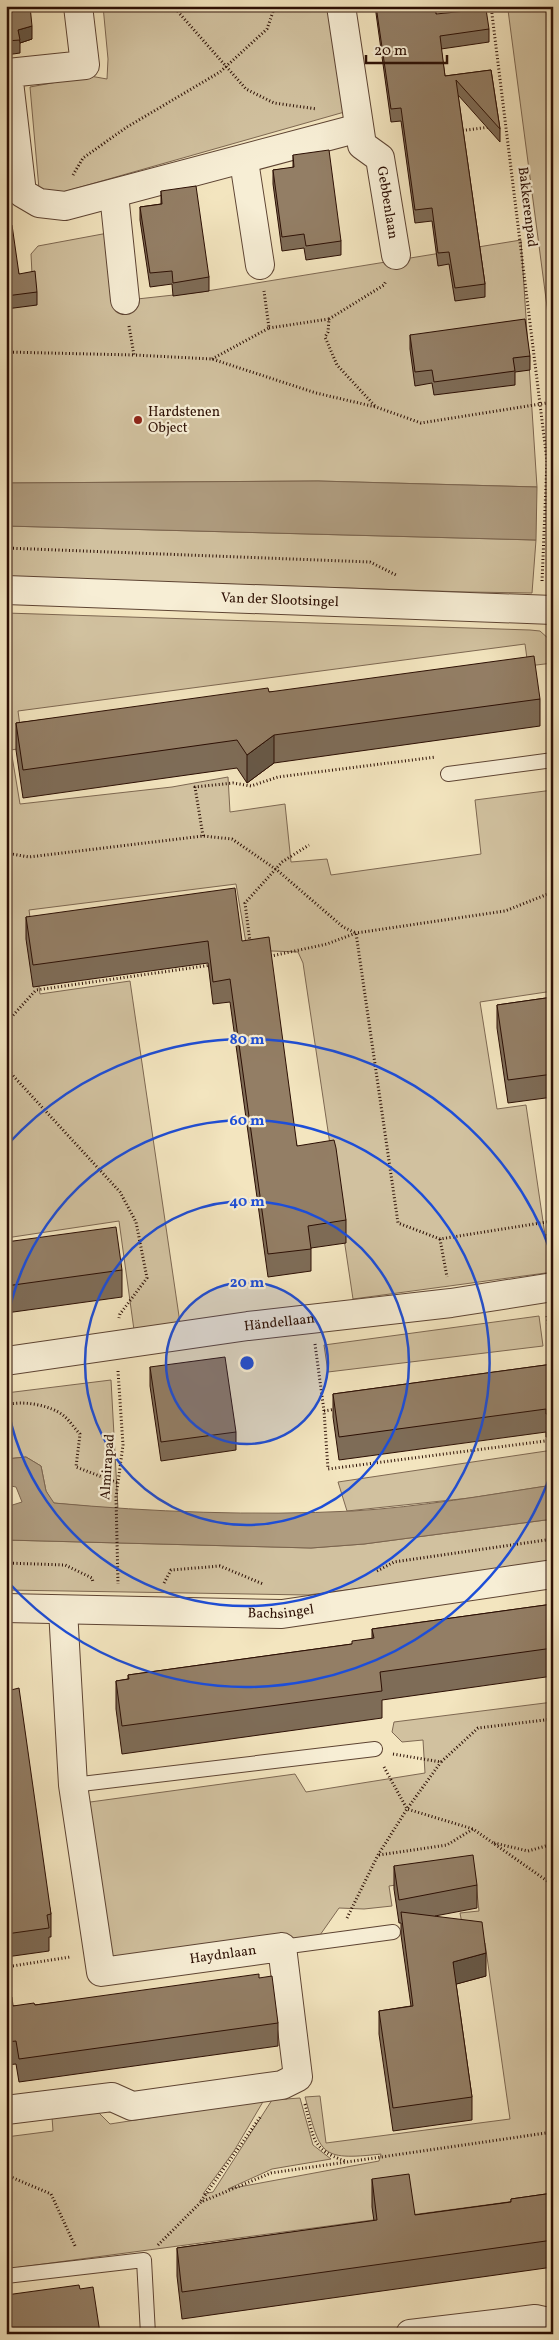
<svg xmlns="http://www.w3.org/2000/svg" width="559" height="2340" font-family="Vollkorn,serif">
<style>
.green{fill:#d1c19f;stroke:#7e6852}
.water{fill:#af9c7f;stroke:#7b644e}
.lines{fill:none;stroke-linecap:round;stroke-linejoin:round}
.service-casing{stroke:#5e4433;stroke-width:16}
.minor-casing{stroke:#5e4433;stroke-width:30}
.tertiary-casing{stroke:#5e4433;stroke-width:30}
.path{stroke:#2c0f04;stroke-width:3;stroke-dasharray:1 2.5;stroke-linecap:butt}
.service{stroke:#f7eed5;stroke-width:14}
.minor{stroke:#f7eed5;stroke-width:28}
.tertiary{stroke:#f7eed5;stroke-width:28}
.wall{fill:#7e6c57;stroke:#2c0f04}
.shaded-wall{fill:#675847;stroke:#2c0f04}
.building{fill:#937e65;stroke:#2c0f04}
.ring{fill:none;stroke:#1d4ed8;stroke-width:2.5}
.poi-dot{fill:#8f2418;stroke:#f7eed5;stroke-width:2}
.labels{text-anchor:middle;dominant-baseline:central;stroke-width:4.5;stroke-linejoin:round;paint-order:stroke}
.street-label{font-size:14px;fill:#2c0f04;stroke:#f7eed5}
.poi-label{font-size:14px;fill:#2c0f04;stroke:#f7eed5;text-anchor:start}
.centre{fill:#1d4ed8;stroke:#f7eed5;stroke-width:2.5}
.ring-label{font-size:15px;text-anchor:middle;font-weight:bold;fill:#1d4ed8;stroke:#f7eed5;stroke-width:4.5;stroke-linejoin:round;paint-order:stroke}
</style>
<rect width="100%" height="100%" fill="#f3e5bf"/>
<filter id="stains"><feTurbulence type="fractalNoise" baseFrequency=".004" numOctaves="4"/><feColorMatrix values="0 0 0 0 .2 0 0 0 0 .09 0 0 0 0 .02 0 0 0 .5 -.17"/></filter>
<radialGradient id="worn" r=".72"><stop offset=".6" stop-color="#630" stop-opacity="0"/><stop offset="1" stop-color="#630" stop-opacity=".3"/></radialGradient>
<g class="green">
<path d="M103 6H333L348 111 56 194 39 189 30 87 90 76 107 79 108 59Z"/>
<path d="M536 6H553V352L508 10Z"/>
<path d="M108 233 119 301 201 292 521 240 537 487 318 481 6 483V305L32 274 31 254 38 246Z"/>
<path d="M6 526 536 540 532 593 467 592 6 577Z"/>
<path d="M6 613 530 630 540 631 550 640 553 663 528 666 525 644 18 711 23 748 11 750 20 804 172 787 228 777 230 812 285 804 291 862 327 859 331 875 481 854 475 800 553 790V991L480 1002 497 1109 526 1105 545 1235 553 1234V1272L353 1299 303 963 298 952 272 951 248 955 236 884 29 910 40 994 130 981 180 1323 134 1330 119 1221 6 1238Z"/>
<path d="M539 1316 543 1346 328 1372 324 1345Z"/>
<path d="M111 1380 118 1509 53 1503 46 1491 41 1466 26 1457 6 1459V1393Z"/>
<path d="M553 1450V1485L470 1498 347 1511 338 1482Z"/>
<path d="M553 1519V1563L308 1595 6 1590V1540L311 1548 364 1544Z"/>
<path d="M553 1702V2196L6 2269V2137L53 2131 52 2117 99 2113 110 2124 264 2100 234 2151 203 2194 213 2192 272 2100 300 2098 313 2145 331 2159 272 2169 228 2189 379 2161 381 2154C318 2161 321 2154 305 2097L320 2096 326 2143 510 2119 485 1943 466 1945 460 1913 479 1911 475 1874 389 1886 392 1906 364 1909 339 1908 320 1935 108 1964 83 1803 295 1774 306 1792 425 1773 423 1740 402 1742 392 1732 394 1722Z"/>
</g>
<g class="water">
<path d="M318 481 537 487 536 540 6 526V483Z"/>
<path d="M26 1457 41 1466 46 1491 54 1503C153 1512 253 1516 353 1511 420 1507 487 1495 553 1485V1519L364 1544 311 1548 6 1540V1507L22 1502 16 1487 6 1485V1459Z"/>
</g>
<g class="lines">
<g class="service-casing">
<g id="service">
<path d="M448 774 553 760"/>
<path d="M73 1785 375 1749"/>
<path d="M282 1947 393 1932"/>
<path d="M6 2276 144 2260 148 2334"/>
</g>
</g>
<g class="minor-casing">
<g id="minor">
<path d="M78 6 85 65 8 73 22 193 39 203 65 206 359 128"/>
<path id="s1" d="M341 6 362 145 380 158 396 255"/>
<path d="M244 161 260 265"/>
<path d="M114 194 125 300"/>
<path id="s2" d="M6 1361 248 1326 451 1303 553 1287"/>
<path id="s3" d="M6 1608 282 1614 553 1574"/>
<path d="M6 2110 112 2097 132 2106 282 2085 298 2077 282 1947 101 1972 73 1785 63 1610"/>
<path d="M410 2334 535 2319 553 2323"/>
</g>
</g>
<g class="tertiary-casing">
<g id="tertiary">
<path id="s4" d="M6 590 553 610"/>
</g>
</g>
<g class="path">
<path d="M173 6 246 89 274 103 317 109"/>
<path d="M491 6 547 461 542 582"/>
<path d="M459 131 490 127"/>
<path d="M73 175 83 158 127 127 220 72 267 29 275 6"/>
<path d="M329 319 384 285 386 281"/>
<path d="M129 326 134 355 212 359 316 393 376 407 421 423 553 402"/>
<path d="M269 328 329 319 328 332 325 337 337 365 375 406"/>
<path d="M6 352 134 355"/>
<path d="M212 359 269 328 264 291"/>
<path d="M6 548 370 562 396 575"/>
<path d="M203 836 195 787 233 783 251 786 278 777 436 757"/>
<path d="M6 853 29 857 203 836 232 839 277 870 343 927 356 933 398 1223 440 1239 553 1221"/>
<path d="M250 942 245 903 282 862 309 845"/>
<path d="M267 957 327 944 356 933 505 911 553 892"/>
<path d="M6 1023 36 990 212 965"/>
<path d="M6 1068 120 1192 136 1222 147 1278 120 1314 119 1318"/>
<path d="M440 1239 447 1277"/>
<path d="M547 1316 553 1352"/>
<path d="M315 1344 324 1411 328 1469 553 1440"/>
<path d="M118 1371 123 1445 116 1497 118 1584"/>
<path d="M6 1405C22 1400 51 1405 64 1416 70 1421 75 1429 80 1434L76 1467 118 1483"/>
<path d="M324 1411 336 1409"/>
<path d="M6 1563 65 1565 92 1578 93 1582"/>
<path d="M377 1571 394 1562 553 1539"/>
<path d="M164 1583 171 1570 220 1566 263 1584"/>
<path d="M393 1754 441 1762 478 1728 553 1719"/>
<path d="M384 1767 407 1809 473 1829 553 1885"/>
<path d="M494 1843 528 1851 553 1844"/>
<path d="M379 1855 447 1845 473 1829"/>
<path d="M347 1918 378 1855 407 1809 441 1762"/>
<path d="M6 1967 70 1957"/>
<path d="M305 2104C314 2137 310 2149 345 2161"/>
<path d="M6 2175 51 2194 76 2248"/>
<path d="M201 2201 261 2116"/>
<path d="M158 2245 201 2202 271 2173 553 2132"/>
</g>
<use href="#service" class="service"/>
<use href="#minor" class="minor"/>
<use href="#tertiary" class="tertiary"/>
</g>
<g class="wall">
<path d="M6 6 32 39 20 43V53L6 55Z"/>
<path d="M375 6H435L436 14 489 29V42L441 49 445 76 491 70 500 129V142L458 95 485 284V297L455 301 449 264 438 266 432 221 415 223 401 121 391 122Z"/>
<path d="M293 155 341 241V255L306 260 304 248 282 251 273 184V170L293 168Z"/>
<path d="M161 191 209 277V291L173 296 172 284 150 287 140 220V207L161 204Z"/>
<path d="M6 226 19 274 37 292V305L6 309Z"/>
<path d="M410 335 530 356V370L515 372V385L434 395 432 383 415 386 410 349Z"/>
<path d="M269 692 540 699V726L274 763 247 783 237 768 23 798 16 750V723Z"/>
<path d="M26 917 242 941 297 1146 346 1220V1243L311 1248V1271L268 1277 230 1002 213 1004 208 963 33 987 26 939Z"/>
<path d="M553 997V1097L508 1103 497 1028V1005Z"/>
<path d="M6 1242 122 1270V1297L6 1313Z"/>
<path d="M553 1364V1436L546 1437V1432L339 1460 333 1417V1394Z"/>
<path d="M150 1367 236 1432V1450L161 1461 150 1386Z"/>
<path d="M553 1604V1676L382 1700V1718L122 1754 116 1709V1681L128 1679V1675L352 1644 372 1639V1629Z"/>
<path d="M6 1686 51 1914V1937H49V1951L6 1957Z"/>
<path d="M394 1866 477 1885V1908L435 1916 486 1976 456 1984 472 2097V2120L393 2131 379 2034V2011L411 2006 401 1935V1923H399L394 1889Z"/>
<path d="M259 1978 278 2023V2046L19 2082 16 2064 6 2065V1998L13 2006 35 2005Z"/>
<path d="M372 2179 415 2215 511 2202V2199L553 2193V2267L182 2319 177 2276V2248L374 2221 372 2207Z"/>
</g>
<g class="shaded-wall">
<path d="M32 26V39L20 43 18 30Z"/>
<path d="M274 735V763L247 783V755Z"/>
<path d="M486 1953V1976L453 1985V1962Z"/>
</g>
<g class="building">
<path d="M6 6H30L32 26 18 30 20 40 6 41Z"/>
<path d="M376 6H435L436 14 486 9 489 29 440 36 445 76 491 70 500 129 456 80 485 284 455 288 449 252 438 253 432 208 415 210 401 108 391 109Z"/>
<path d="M329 150 341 241 306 246 304 234 282 237 273 170 294 167 293 155Z"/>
<path d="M196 186 209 277 173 283 172 271 150 273 140 207 162 204 161 191Z"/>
<path d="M12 225 19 274 35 271 37 292 6 296V226Z"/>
<path d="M525 319 530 356 513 358 515 371 434 382 432 370 415 372 410 335Z"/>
<path d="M534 656 540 699 274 735 247 755 237 740 23 770 16 723 268 688 269 692Z"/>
<path d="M235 888 242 941 269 937 297 1146 334 1140 336 1148 346 1220 308 1226 311 1249 268 1254 230 979 213 982 208 941 33 965 26 917Z"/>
<path d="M553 997V1074L508 1080 497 1005Z"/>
<path d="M116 1227 122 1270 6 1286V1242Z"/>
<path d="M225 1357 236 1432 161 1442 150 1367Z"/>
<path d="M553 1364V1413L546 1414V1409L339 1437 333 1394Z"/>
<path d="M553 1604V1648L380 1672 382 1691 122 1726 116 1681 129 1679 128 1675 352 1644V1641L374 1638 372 1629Z"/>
<path d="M6 1686H10L11 1690 19 1688 51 1914 47 1915 49 1928 6 1934Z"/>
<path d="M473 1855 477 1885 399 1900 394 1866Z"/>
<path d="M401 1912 482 1922 486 1953 453 1962 472 2097 393 2108 379 2011 413 2006Z"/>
<path d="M259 1974V1978L272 1976 278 2023 19 2059 16 2041 6 2042V1998L12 1997 13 2006 34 2003 35 2005Z"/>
<path d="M409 2174 415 2215 511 2202V2199L553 2193V2240L182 2292 177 2248 377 2220 372 2179Z"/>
<path d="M79 2285 80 2289 93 2287 100 2333 93 2334H6V2295Z"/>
</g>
<circle cx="247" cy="1363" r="81" fill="#1d4ed8" fill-opacity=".12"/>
<g class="ring">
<circle cx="247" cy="1363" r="81"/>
<circle cx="247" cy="1363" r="162"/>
<path d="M6 1329A243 243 0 1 1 6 1397"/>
<path d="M552 1471A324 324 0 0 1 8 1582M8 1144A324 324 0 0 1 552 1255"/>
</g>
<circle class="poi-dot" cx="138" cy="420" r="5"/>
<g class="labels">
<g class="street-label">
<text stroke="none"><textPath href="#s1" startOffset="208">Gebbenlaan</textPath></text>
<text transform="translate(527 207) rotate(83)">Bakkerenpad</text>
<text stroke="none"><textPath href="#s4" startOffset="274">Van der Slootsingel</textPath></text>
<text stroke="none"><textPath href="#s2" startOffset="276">Händellaan</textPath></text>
<text transform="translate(108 1467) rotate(-86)">Almirapad</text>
<text stroke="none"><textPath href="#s3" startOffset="275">Bachsingel</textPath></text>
<text transform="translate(223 1955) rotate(-8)">Haydnlaan</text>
</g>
<g class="poi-label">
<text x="148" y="412">Hardstenen<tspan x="148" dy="16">Object</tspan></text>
</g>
</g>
<circle cx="247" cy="1363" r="8" class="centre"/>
<g class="ring-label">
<text x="247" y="1044">80 m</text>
<text x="247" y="1125">60 m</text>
<text x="247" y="1206">40 m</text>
<text x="247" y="1287">20 m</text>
</g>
<rect width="559" height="2340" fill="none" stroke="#f3e5bf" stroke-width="25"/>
<rect x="8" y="8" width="544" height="2325" fill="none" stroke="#2c0f04" stroke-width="2.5"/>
<rect x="12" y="12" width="534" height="2315" fill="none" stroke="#2c0f04"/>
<path d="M366 55v8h81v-8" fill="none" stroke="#2c0f04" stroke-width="2.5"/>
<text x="374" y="55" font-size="15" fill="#2c0f04" stroke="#f7eed5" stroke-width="4" paint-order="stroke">20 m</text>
<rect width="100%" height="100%" filter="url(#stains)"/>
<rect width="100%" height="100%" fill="url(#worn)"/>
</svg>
